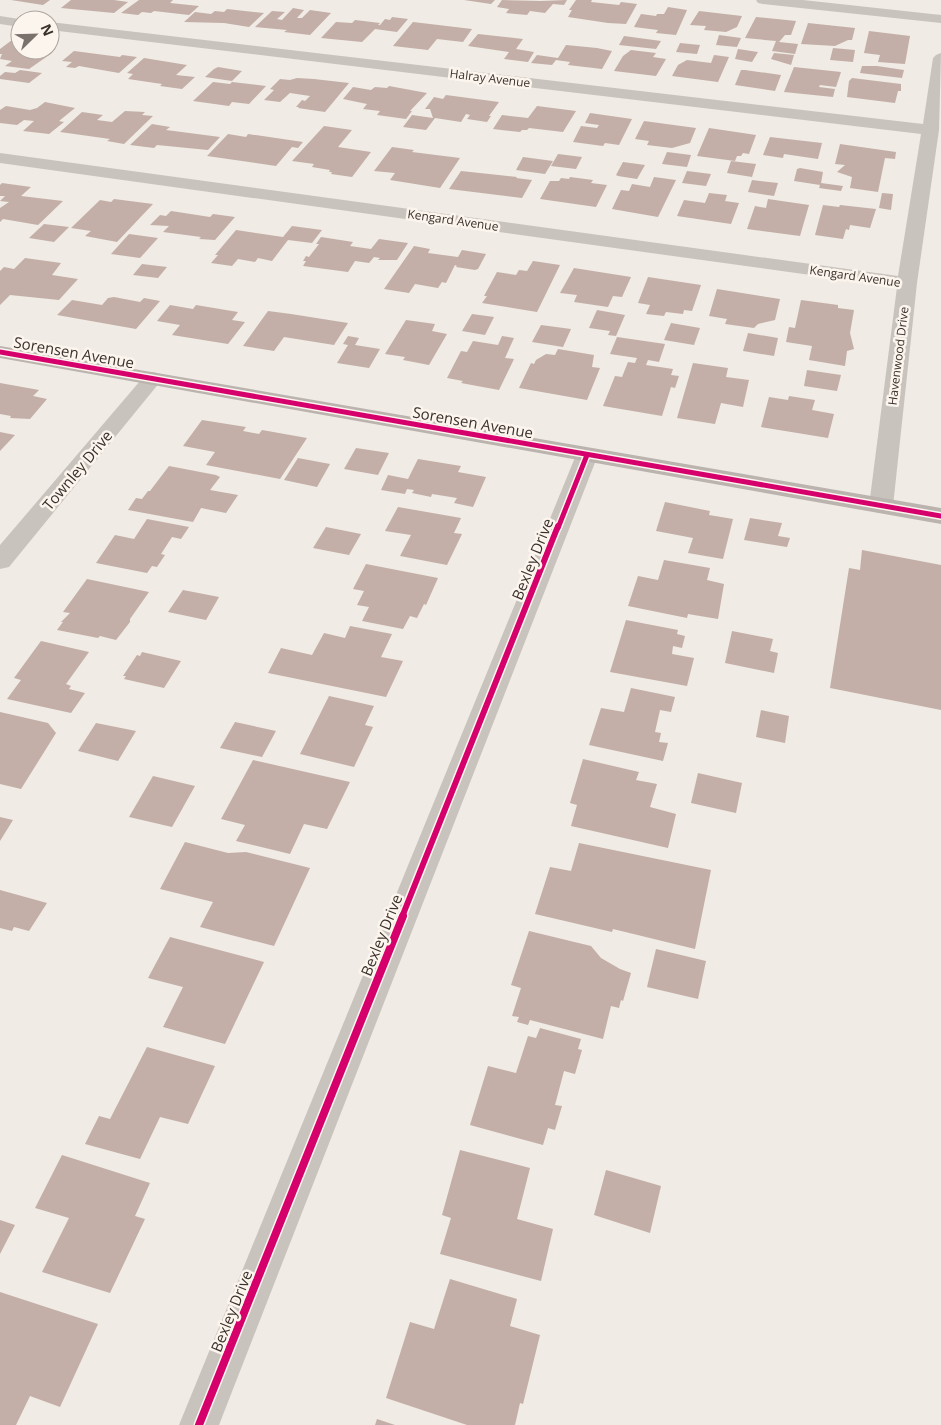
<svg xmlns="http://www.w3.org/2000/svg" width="941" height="1425" font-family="'Open Sans',sans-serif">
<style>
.building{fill:#c3afa7}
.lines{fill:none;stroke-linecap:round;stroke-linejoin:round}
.street{fill:#c9c3be;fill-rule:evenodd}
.secondary{fill:#bab3ae;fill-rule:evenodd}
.cycleway-far2-casing{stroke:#fbf5ee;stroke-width:8}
.cycleway-far1-casing{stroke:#fbf5ee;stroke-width:9}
.cycleway-casing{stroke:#fbf5ee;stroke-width:11}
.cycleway-far2{stroke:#d6006c;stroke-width:5}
.cycleway-far1{stroke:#d6006c;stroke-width:6}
.cycleway{stroke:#d6006c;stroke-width:8}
.labels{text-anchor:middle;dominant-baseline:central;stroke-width:5;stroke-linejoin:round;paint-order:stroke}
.far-street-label{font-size:12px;fill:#3b302b;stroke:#fbf5ee}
.street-label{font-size:15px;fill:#3b302b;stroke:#fbf5ee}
</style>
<rect width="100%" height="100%" fill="#f0ebe5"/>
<g class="building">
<path d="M11 0H50L43 5Z"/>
<path d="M71 0H114L128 2 114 13 61 8Z"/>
<path d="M139 0H173L170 3 199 6 189 15 154 11 151 13 142 12 138 15 121 13Z"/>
<path d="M464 0H495L491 4Z"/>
<path d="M502 0 541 1 567 0 564 5 553 4 545 13 530 11 527 15 506 13 509 9 497 7Z"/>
<path d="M576 0H592L591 2 619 5 621 2 637 4 626 24 608 23 568 17 572 10H569Z"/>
<path d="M668 7 687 10 676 35 656 33 658 30 634 27 641 14 656 16 657 14H664Z"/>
<path d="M293 8 304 10 297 18H302L310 10 331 13 310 35 284 32 287 30 255 27 272 11 285 12 277 19 282 20Z"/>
<path d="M227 9 264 13 249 27 224 23 184 22 195 12 211 14 215 11 224 12Z"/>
<path d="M699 11 742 16 737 27 726 32 704 30 706 26 690 25Z"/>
<path d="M392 17 408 19 397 32 375 29 362 42 321 38 336 22 352 23 355 20 380 23 378 25H380L385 19 390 20Z"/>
<path d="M756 17 796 21 791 35H785L779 42 798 44 795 54 772 51 776 41 745 38Z"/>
<path d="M413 22 472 29 463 42 437 39 428 50 393 46Z"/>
<path d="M808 23 855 28 852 40H848L835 46 801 44Z"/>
<path d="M869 31 910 36 905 64 878 62 880 55 864 53Z"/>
<path d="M478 34 523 39 516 49 534 52 528 62 504 59 509 52 468 46Z"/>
<path d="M719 35 741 38 737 47 716 45Z"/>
<path d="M624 36 661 41 656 49 619 45Z"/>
<path d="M12 40 20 41V50H50V47H54L48 52 52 53 29 69 5 66 12 61 0 59 2 54H0V49Z"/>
<path d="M680 43 700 45 697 54 676 52Z"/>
<path d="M566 45 597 48 612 51 602 69 568 65 570 62 556 60 552 65 531 63 537 55 558 58Z"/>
<path d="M833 48 855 50 853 62 830 60Z"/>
<path d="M738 49 758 52 752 62 735 59Z"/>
<path d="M631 50 656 53 653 57 666 59 656 76 614 71 623 56Z"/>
<path d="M74 51 120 57 122 55 137 57 119 73 79 66 75 68 66 67 72 62 62 61Z"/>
<path d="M774 53 794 55 791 65 771 59Z"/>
<path d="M714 55 729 57 718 82 672 76 678 65 687 60 711 63Z"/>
<path d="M144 58 187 65 176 75 195 77 182 89 160 86 162 84 128 79 133 74 127 73Z"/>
<path d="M862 66H877L904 70 902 78 860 73Z"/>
<path d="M218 67 242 71 232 81 205 77 214 69Z"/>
<path d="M794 67 841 72 836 87 820 85 819 87 835 89 833 97 784 92Z"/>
<path d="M20 70 42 73 29 83 0 79V76L5 72 15 73Z"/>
<path d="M741 70H745L781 75 775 91 735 85Z"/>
<path d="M297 78 314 79 349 83 325 112 298 108 299 107H296L302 100 305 101 310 96 290 93 291 92 280 102 264 100 274 90 270 89 280 79 290 80Z"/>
<path d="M852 78 901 84V91H898L895 103 847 97 849 81Z"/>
<path d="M213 82 230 84 232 82 266 86 249 104 232 102 229 106 193 101Z"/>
<path d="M389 86 427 93 410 111H412L406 119 377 115 380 111 363 109 367 104 343 99 353 87 371 90 375 87 387 88Z"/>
<path d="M446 95 499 102 489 116H491L487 122 467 119 470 115 466 114 461 122 435 118 426 130 403 127 412 115 433 118 430 109H425L434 97 443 99Z"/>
<path d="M45 102 75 108 59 121 64 122 49 134 23 131 34 121 24 120 17 125 0 123V110L6 106 30 110 37 108Z"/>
<path d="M537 106 576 111 563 132 529 128 527 130H522L520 132 493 129 502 115 528 118Z"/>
<path d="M125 111 145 112 142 115 153 116 124 144 107 141 110 139 60 132 82 112 103 115 97 120 112 122Z"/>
<path d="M590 113 632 119 619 145 605 143 603 146 573 142 581 126 597 128 599 125 585 123Z"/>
<path d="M644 121 696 128 690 143 672 148 647 145 649 141 635 139Z"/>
<path d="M152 124 170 127 166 130 220 137 208 150 157 145 154 148 130 145Z"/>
<path d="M324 126 352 130 338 147 371 152 352 177 331 174 332 172H329L330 170 312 167 314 164 292 161Z"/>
<path d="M709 128 756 135 749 154 743 153 741 156H737L735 161 697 156Z"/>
<path d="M228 134 246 137 248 134 303 142 298 148 292 147 276 166 207 156Z"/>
<path d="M770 137 822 143 818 159 784 154 783 158 763 155Z"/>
<path d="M840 144 896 152 895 159 885 158 878 192 850 188 852 177 837 172 845 165 835 164Z"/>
<path d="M392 147 414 150 412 152 460 158 440 188 390 180 395 173 374 171Z"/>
<path d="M667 152 691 155 687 167 662 164Z"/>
<path d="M558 154 582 157 576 169 551 166Z"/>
<path d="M523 157 553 161 545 174 516 170Z"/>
<path d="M731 161 756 164 752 177 727 173Z"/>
<path d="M623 162 645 165 637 179 618 176 616 175Z"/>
<path d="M800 168 823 172 821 183 843 186 841 191 819 188 820 185 794 181 797 169Z"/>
<path d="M461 171 517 177 516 178 532 180 522 198 449 189Z"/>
<path d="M687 171 711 174 706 186 682 183Z"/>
<path d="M570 177 593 180 591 183 607 185 596 207 540 199 550 181H559L561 178 569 179Z"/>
<path d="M654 177 676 180 658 217 612 209 621 190 629 191 632 184 650 187Z"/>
<path d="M752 180 778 183 774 196 748 192Z"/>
<path d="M2 183 31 187 21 196 63 201 38 225 3 219 0 222V208L9 202 0 201 5 196H0V185Z"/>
<path d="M709 193 727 195 725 201 739 203 731 224 677 216 684 200 705 203Z"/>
<path d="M882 193 893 194 891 210 879 208Z"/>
<path d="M114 199 153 204 117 242 85 236 91 231 71 228 100 200 111 202Z"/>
<path d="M768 199 809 205 800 236 747 229 755 206 766 208Z"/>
<path d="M823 205 839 207 840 205 876 209 870 228 850 225 849 230 846 229 843 239 815 235Z"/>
<path d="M171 211 210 217 213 214 235 217 215 240 199 239 201 237 163 232 169 226 150 225 160 215 166 216Z"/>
<path d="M44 224 69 227 54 242 29 238Z"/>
<path d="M292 226 322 230 312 243 288 240 272 261 258 258 255 262 238 259 232 266 211 263 218 255H215L236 230 283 237Z"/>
<path d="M129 234 158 238 140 258 111 254Z"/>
<path d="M321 237 353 242 350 246 371 249 379 239 408 243 397 260H378L380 258 374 257 369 263 355 261 348 272 303 266 306 261H303L306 256 309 257 319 244H316Z"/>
<path d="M414 246 430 249 428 253 458 257 462 250 486 254 478 269 475 270 456 267 457 266 455 265 446 283 442 282 438 288 415 284 409 293 384 289Z"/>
<path d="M25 258 61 263 52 275 78 279 59 300 10 295 0 305V271L4 267 14 269Z"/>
<path d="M533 261 560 265 537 312 482 303 487 296H484L497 272 516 275 519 270 527 271Z"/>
<path d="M142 264 167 267 158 278 133 275Z"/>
<path d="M574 268 631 277 622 297 613 296 608 307 574 302 577 295 560 293Z"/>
<path d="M648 277 701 285 692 311 684 310 683 314 666 312 664 316 646 314 650 305 638 303Z"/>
<path d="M717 289 780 299 775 320 758 324 754 328 725 324 727 319 709 316Z"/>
<path d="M114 297 140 302 144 298 160 301 136 329 57 315 72 300 102 305 108 298Z"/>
<path d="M801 300 838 305V308L854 310 850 333 854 349 847 351 845 366 809 360 812 346 786 342 789 327 795 328Z"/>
<path d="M170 305 193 309 196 305 238 312 232 320 245 322 228 344 172 335 180 325 157 321Z"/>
<path d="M597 310 625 315 616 336 608 335 610 331 589 328Z"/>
<path d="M268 311 291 314 348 323 334 345 284 337 274 351 243 346Z"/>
<path d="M472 314 494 317 485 335 462 331Z"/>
<path d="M406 320 435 324 432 331 447 334 429 365 403 360 405 357 385 354Z"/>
<path d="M671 323 700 328 694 345 664 340Z"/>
<path d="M541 325 571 329 563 347 532 342Z"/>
<path d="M748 333 778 338 774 356 743 351Z"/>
<path d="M348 336 359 338 355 345 380 349 369 368 337 363 348 345 343 344Z"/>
<path d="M502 336 514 338 505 358 514 359 499 390 461 383 463 381 447 378 461 351 467 352 473 341 498 345Z"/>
<path d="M617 337 665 344 659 362 648 360 646 365 673 369 671 375 679 376 675 388 671 387 662 416 603 406 615 376 622 377 628 362 635 363 637 358 610 354Z"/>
<path d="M558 349 594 355 592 367 600 368 587 400 519 388 531 363 534 364 536 360 546 354 555 355Z"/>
<path d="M693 363 728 368 726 377 749 380 743 407 721 403 715 424 677 418Z"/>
<path d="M807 370 841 375 837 391 804 386Z"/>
<path d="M0 383 39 390 33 396 47 399 30 419 10 418 11 416 0 414Z"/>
<path d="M789 396 815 400 812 410 834 414 828 438 761 427 769 397 788 400Z"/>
<path d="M202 420 246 427 243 431 259 434 262 430 307 438 280 479 206 465 215 452 183 446Z"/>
<path d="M0 432 15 435 0 451Z"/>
<path d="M356 448 389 453 378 475 344 469Z"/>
<path d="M298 458 330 464 317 487 284 480Z"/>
<path d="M418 459 461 466 458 472 486 477 473 507 454 503 457 498 432 494 431 497 412 493 414 490 407 489 405 494 381 490 388 475 408 479Z"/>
<path d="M169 466 216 475 220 477 210 490 238 495 226 513 201 508 193 522 128 510 136 498 142 499 148 491H150Z"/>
<path d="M665 502 710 511 709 515 733 519 723 559 688 553 693 538 656 531Z"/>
<path d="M398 507 461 518 454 533 462 534 447 565 400 556 411 535 385 531Z"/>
<path d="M750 518 782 523 778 536 790 538 787 547 744 540Z"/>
<path d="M147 519 189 527 181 539 172 537 161 554 165 555 157 567 152 566 147 573 96 563 115 535 134 539Z"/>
<path d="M326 527 361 534 349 555 313 548Z"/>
<path d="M862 550 941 565V710L830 688 849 568 860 570Z"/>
<path d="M664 560 710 568 707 580 724 584 718 619 688 614 687 618 628 606 638 576 658 580Z"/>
<path d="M366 564 438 578 426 605 424 604 417 618 410 616 403 629 362 621 369 607 357 605 364 591 353 589Z"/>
<path d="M87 579 149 592 130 619V622L116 640 100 636 98 638 57 630 63 622H61L70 613 63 612Z"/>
<path d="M183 590 219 597 206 620 168 612Z"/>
<path d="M626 620 678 630 677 634 685 636 682 648 673 646 672 654 694 658 687 686 610 672Z"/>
<path d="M350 626 392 634 381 657 403 661 386 697 268 673 281 648 312 655 324 633 345 638Z"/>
<path d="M732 631 773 639 770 651 778 653 774 673 725 663Z"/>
<path d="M41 641 89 652 66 684 71 686 69 689 85 693 71 713 7 699 21 680 14 678Z"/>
<path d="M142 652 181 661 164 688 124 679 126 676H123L137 655 140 656Z"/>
<path d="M631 688 675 697 671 712 660 710 655 732 661 733 659 742 668 743 663 761 589 745 601 708 624 712Z"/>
<path d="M329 696 374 706 365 725 373 727 354 767 300 754Z"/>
<path d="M761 710 789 716 785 743 756 737Z"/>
<path d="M0 712 48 723 56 733 21 789 0 784Z"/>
<path d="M235 722 276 731 262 757 220 748Z"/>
<path d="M96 723 136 731 118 761 78 751Z"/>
<path d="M583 759 639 772 636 780 657 784 650 807 676 814 668 848 571 826 577 805 570 803Z"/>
<path d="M253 760 350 782 327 829 304 824 290 854 236 841 245 825 221 819Z"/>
<path d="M698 773 742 783 736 813 691 803Z"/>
<path d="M153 776 195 786 172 827 129 817Z"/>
<path d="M0 817 13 820 0 841Z"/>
<path d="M185 842 228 853 246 852 310 868 274 946 200 927 213 902 160 889Z"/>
<path d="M579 843 711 870 695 949 613 929 612 932 535 914 550 867 571 871Z"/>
<path d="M0 890 47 903 29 931 14 927 12 931 0 928Z"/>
<path d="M529 931 591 946 601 958 620 969 631 973 623 1001 621 1000 619 1008 611 1006 603 1039 530 1020 528 1025 517 1022 519 1017 512 1016 521 988 511 985Z"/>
<path d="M170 937 264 962 225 1044 163 1027 183 987 148 978Z"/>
<path d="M656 949 706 961 698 999 647 987Z"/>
<path d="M540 1028 581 1039 578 1049 582 1050 575 1074 564 1071 555 1105 562 1106 555 1130 548 1128 543 1145 470 1125 488 1066 516 1073 528 1036 536 1038Z"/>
<path d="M147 1047 215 1066 188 1124 160 1117 140 1159 85 1144 99 1116 110 1119Z"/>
<path d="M460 1150 530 1168 517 1219 553 1229 541 1281 440 1254 451 1218 442 1215Z"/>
<path d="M62 1155 150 1183 135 1216 145 1219 110 1293 42 1272 69 1218 35 1208Z"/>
<path d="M606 1170 661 1186 650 1233 594 1215Z"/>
<path d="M0 1220 15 1225 0 1254Z"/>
<path d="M450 1279 517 1299 510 1326 540 1335 523 1404 520 1403 515 1425H467L386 1398 410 1322 434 1329Z"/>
<path d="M0 1292 98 1324 60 1407 30 1396 16 1425H0Z"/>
<path d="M377 1419 395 1425H375Z"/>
</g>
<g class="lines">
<g class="street">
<path d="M756 0H803L941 15V23L763 4 758 3Z"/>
<path d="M0 16 25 20H20V27L0 24Z"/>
<path d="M50 22 923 124 933 58 936 55 941 53 939 130 917 283 893 506 889 511 881 513 873 511 869 506 897 287 0 163V153L898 276 921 134 50 30Z"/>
<path d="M153 372 160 374 164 378 160 382 9 567 0 569V545L146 374Z"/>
<path d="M587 448 595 450 598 455 219 1425H179L576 455 579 450Z"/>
</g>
<path class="secondary" d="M0 346 941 508V524L0 358Z"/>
<g class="cycleway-far2-casing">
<g id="cycleway-far2">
<path d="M0 352 941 516"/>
<path d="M558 528 587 455"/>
</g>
</g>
<g class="cycleway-far1-casing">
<path id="cycleway-far1" d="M402 917 558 526"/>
</g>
<g class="cycleway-casing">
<path id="cycleway" d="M199 1425 403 916"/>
</g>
<use href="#cycleway-far2" class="cycleway-far2"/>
<use href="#cycleway-far1" class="cycleway-far1"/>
<use href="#cycleway" class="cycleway"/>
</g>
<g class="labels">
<g class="far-street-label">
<text transform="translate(490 78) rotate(7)">Halray Avenue</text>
<text transform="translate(453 220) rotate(8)">Kengard Avenue</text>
<text transform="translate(855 276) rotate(8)">Kengard Avenue</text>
<text transform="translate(898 356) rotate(-83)">Havenwood Drive</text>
</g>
<g class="street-label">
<text transform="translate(74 352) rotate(10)">Sorensen Avenue</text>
<text transform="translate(473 422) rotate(10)">Sorensen Avenue</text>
<text transform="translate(77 470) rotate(-50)">Townley Drive</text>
<text transform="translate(532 559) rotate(-68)">Bexley Drive</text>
<text transform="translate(381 935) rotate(-68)">Bexley Drive</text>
<text transform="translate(231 1311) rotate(-68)">Bexley Drive</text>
</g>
</g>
<g transform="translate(35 35) rotate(67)"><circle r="24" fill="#fbf5ee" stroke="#aea6a0"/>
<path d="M0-4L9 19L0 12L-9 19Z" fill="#7a716c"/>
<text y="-8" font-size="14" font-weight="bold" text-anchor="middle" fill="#3b302b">N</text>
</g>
</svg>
